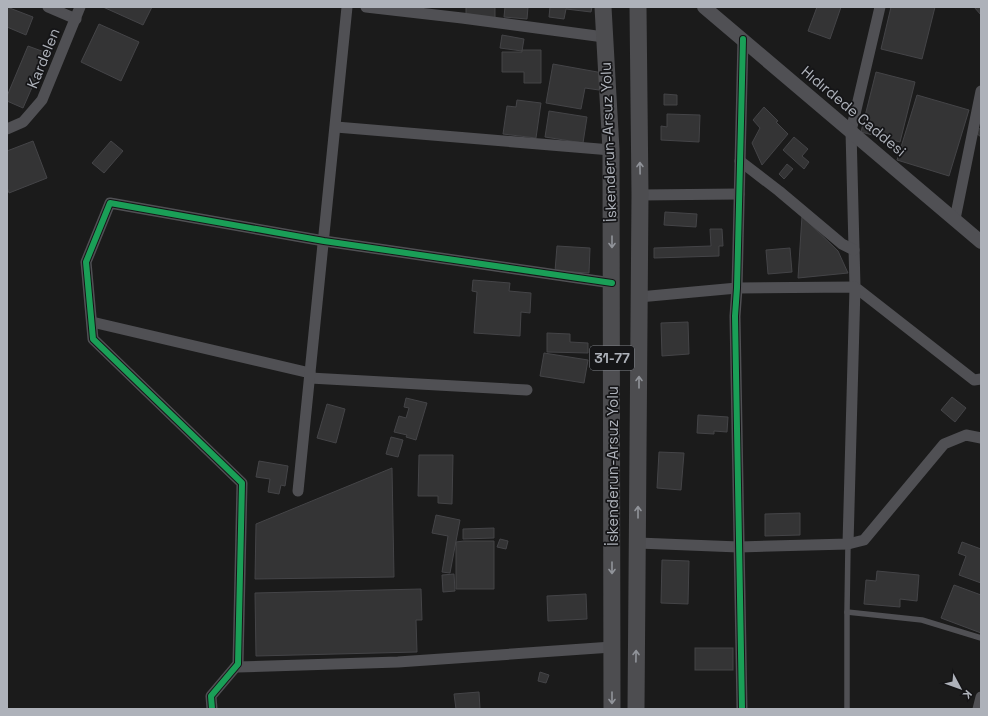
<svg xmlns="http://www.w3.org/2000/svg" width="988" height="716" font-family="'Space Grotesk',sans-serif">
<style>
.building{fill:#343435;stroke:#444447}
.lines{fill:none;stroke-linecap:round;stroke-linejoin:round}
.service{stroke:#505054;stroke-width:5.5}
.minor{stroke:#505054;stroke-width:11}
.tertiary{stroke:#505054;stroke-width:14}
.primary{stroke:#4d4d50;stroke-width:17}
.cycleway-casing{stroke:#151517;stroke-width:8}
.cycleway{stroke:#1a9f57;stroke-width:6}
.oneway{stroke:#91949a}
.labels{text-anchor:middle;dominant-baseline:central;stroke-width:3.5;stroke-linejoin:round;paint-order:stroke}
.shield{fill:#151517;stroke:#808389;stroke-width:1}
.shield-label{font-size:14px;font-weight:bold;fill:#aeb2ba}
.street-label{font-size:15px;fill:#aeb2ba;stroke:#151517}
</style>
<rect width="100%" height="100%" fill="#1b1b1b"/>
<g class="building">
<path d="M7 7 33 17 26 35 7 27Z"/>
<path d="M103 7H152L143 25Z"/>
<path d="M466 7H495V18L466 16Z"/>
<path d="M505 7H528L527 19 504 17Z"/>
<path d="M550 7H592L591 12 566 9 564 19 549 17Z"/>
<path d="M817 7H841L830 39 808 31Z"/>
<path d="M891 7H935L922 59 881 49Z"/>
<path d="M974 7H981V15Z"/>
<path d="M99 24 139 42 121 81 81 62Z"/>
<path d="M502 35 524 39 522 51 500 48Z"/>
<path d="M28 46 47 53 23 108 7 101V96Z"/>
<path d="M522 50H541V83H524V72H502V52H522Z"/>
<path d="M553 64 603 73 599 90 585 88 581 109 546 103Z"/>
<path d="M876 72 915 82 900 142 861 132Z"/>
<path d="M664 94 677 95V105H664Z"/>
<path d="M917 95 969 110 949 176 897 160Z"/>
<path d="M517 100 541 103 536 138 503 134 507 106 516 107Z"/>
<path d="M764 107 778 121 776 122 788 134 762 165 752 143 760 128 753 120Z"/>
<path d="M549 111 587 117 583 143 545 137Z"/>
<path d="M667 114 700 115 699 142 661 140V126L667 127Z"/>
<path d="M981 127V137L976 133Z"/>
<path d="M794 137 808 149 802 156 809 162 804 169 783 150Z"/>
<path d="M33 141 47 178 9 193 7 187V151Z"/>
<path d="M111 141 123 151 104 173 92 163Z"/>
<path d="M787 164 793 169 784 179 779 174Z"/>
<path d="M665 212 697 214 696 227 664 225Z"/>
<path d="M802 216 838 251 848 273 798 278Z"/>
<path d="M710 229H722L723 246H719V256L654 258V248L711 246Z"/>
<path d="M557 246 590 248 589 273 555 271Z"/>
<path d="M790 248 792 272 768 274 766 250Z"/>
<path d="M473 280 510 283 509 291 531 293 530 313 521 312 520 336 474 333 477 292 472 291Z"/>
<path d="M688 322 689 354 662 356 661 323Z"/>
<path d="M547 333 570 334V342L588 343V353L547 352Z"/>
<path d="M544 353 588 360 584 383 540 376Z"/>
<path d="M952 397 966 408 955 422 941 410Z"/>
<path d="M406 398 427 403 416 440 406 437 407 435 394 432 399 416 406 418 409 408 404 407Z"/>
<path d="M327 404 345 409 336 443 317 438Z"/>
<path d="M698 415 728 417 727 432 714 431V434L697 433Z"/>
<path d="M391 437 403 440 398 457 386 454Z"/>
<path d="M659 452 684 453 681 490 657 488Z"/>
<path d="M419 455H453L452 504 438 503V496H418Z"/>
<path d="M259 461 288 466 285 486 281 485 279 494 268 492 270 479 256 477Z"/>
<path d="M392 468 394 577 255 579 256 524Z"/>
<path d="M800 513V535L765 536V514Z"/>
<path d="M436 515 460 520 450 573 442 572 448 536 432 533Z"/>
<path d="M494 528V538L463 539V529Z"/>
<path d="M500 539 508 541 506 549 497 547Z"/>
<path d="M464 541H494V589H456V542Z"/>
<path d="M962 542 981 549V583L959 575 966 556 958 553Z"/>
<path d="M662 560 689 561 688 604 661 603Z"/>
<path d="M877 571 919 575 917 601 900 599V607L864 604 866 580 876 581Z"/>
<path d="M454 574 455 591 443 592 442 575Z"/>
<path d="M954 585 981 595V633L941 618Z"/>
<path d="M421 589 422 620H416L417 652 256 656 255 593Z"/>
<path d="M586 594 587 619 548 621 547 596Z"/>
<rect x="695" y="648" width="38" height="22"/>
<path d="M540 672 549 675 546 683 538 681Z"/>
<path d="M479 692 480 709H456L454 694Z"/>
</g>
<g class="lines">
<g class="service">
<path d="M847 612 922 620 981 638"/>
<path d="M847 709V612L848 544"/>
</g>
<g class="minor">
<path d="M48 7 76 19"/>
<path d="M366 7 462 18 604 37"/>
<path d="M880 7 851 131 855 287 974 380 981 379"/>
<path d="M336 127 611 150"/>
<path d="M7 129 23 122 42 100 80 7"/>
<path d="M740 161 779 191 842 244 854 250"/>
<path d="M640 195 739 194"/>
<path d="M955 219 981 91"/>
<path d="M639 297 737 288 855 287 848 544"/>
<path d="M92 322 310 373"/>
<path d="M310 378 527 390"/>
<path d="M298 491 347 7"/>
<path d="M638 543 739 547 848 544 864 540 944 444 966 435 981 438"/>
<path d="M238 664 237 667 398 662 612 647"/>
<path d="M212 709 211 696 238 664 242 483 93 339 86 262 110 203 324 241 612 283"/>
<path d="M742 709 735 316 737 288 743 39"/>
<path d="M978 709 981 697"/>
</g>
<path class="tertiary" d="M704 7 981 242"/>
<g class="primary">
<path d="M603 7 611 150 612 709"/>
<path d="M636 709 640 195 638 7"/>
</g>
<g class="cycleway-casing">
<g id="cycleway">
<path d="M212 709 211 696 238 664 242 483 93 339 86 262 110 203 324 241 612 283"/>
<path d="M742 709 735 316 737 288 743 39"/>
</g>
</g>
<use href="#cycleway" class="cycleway"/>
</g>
<defs><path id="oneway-shaft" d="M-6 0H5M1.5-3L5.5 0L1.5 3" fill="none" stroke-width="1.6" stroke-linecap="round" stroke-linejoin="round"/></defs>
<g class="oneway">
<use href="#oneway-shaft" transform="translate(640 168) rotate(-91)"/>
<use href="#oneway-shaft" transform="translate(612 242) rotate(90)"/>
<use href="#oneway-shaft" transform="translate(639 382) rotate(-90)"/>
<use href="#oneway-shaft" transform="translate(638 512) rotate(-90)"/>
<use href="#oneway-shaft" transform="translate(612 568) rotate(90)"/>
<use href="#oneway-shaft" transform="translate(636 656) rotate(-89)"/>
<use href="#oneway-shaft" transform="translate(612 698) rotate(90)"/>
</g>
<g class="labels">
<rect class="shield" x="590" y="346" width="44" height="24" rx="3"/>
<g class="shield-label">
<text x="612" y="358">31-77</text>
</g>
<g class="street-label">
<text transform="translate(43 58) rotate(-68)">Kardelen</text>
<text transform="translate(854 111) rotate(40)">Hıdırdede Caddesi</text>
<text transform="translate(608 142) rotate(-92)">İskenderun-Arsuz Yolu</text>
<text transform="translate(612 466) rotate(-90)">İskenderun-Arsuz Yolu</text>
</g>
</g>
<rect width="988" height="716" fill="none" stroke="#aeb2ba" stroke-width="16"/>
<g transform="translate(960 688) rotate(131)" stroke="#151517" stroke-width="3" paint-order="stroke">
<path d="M0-3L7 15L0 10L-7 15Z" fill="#aeb2ba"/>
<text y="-6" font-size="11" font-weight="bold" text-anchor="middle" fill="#aeb2ba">K</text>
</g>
</svg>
